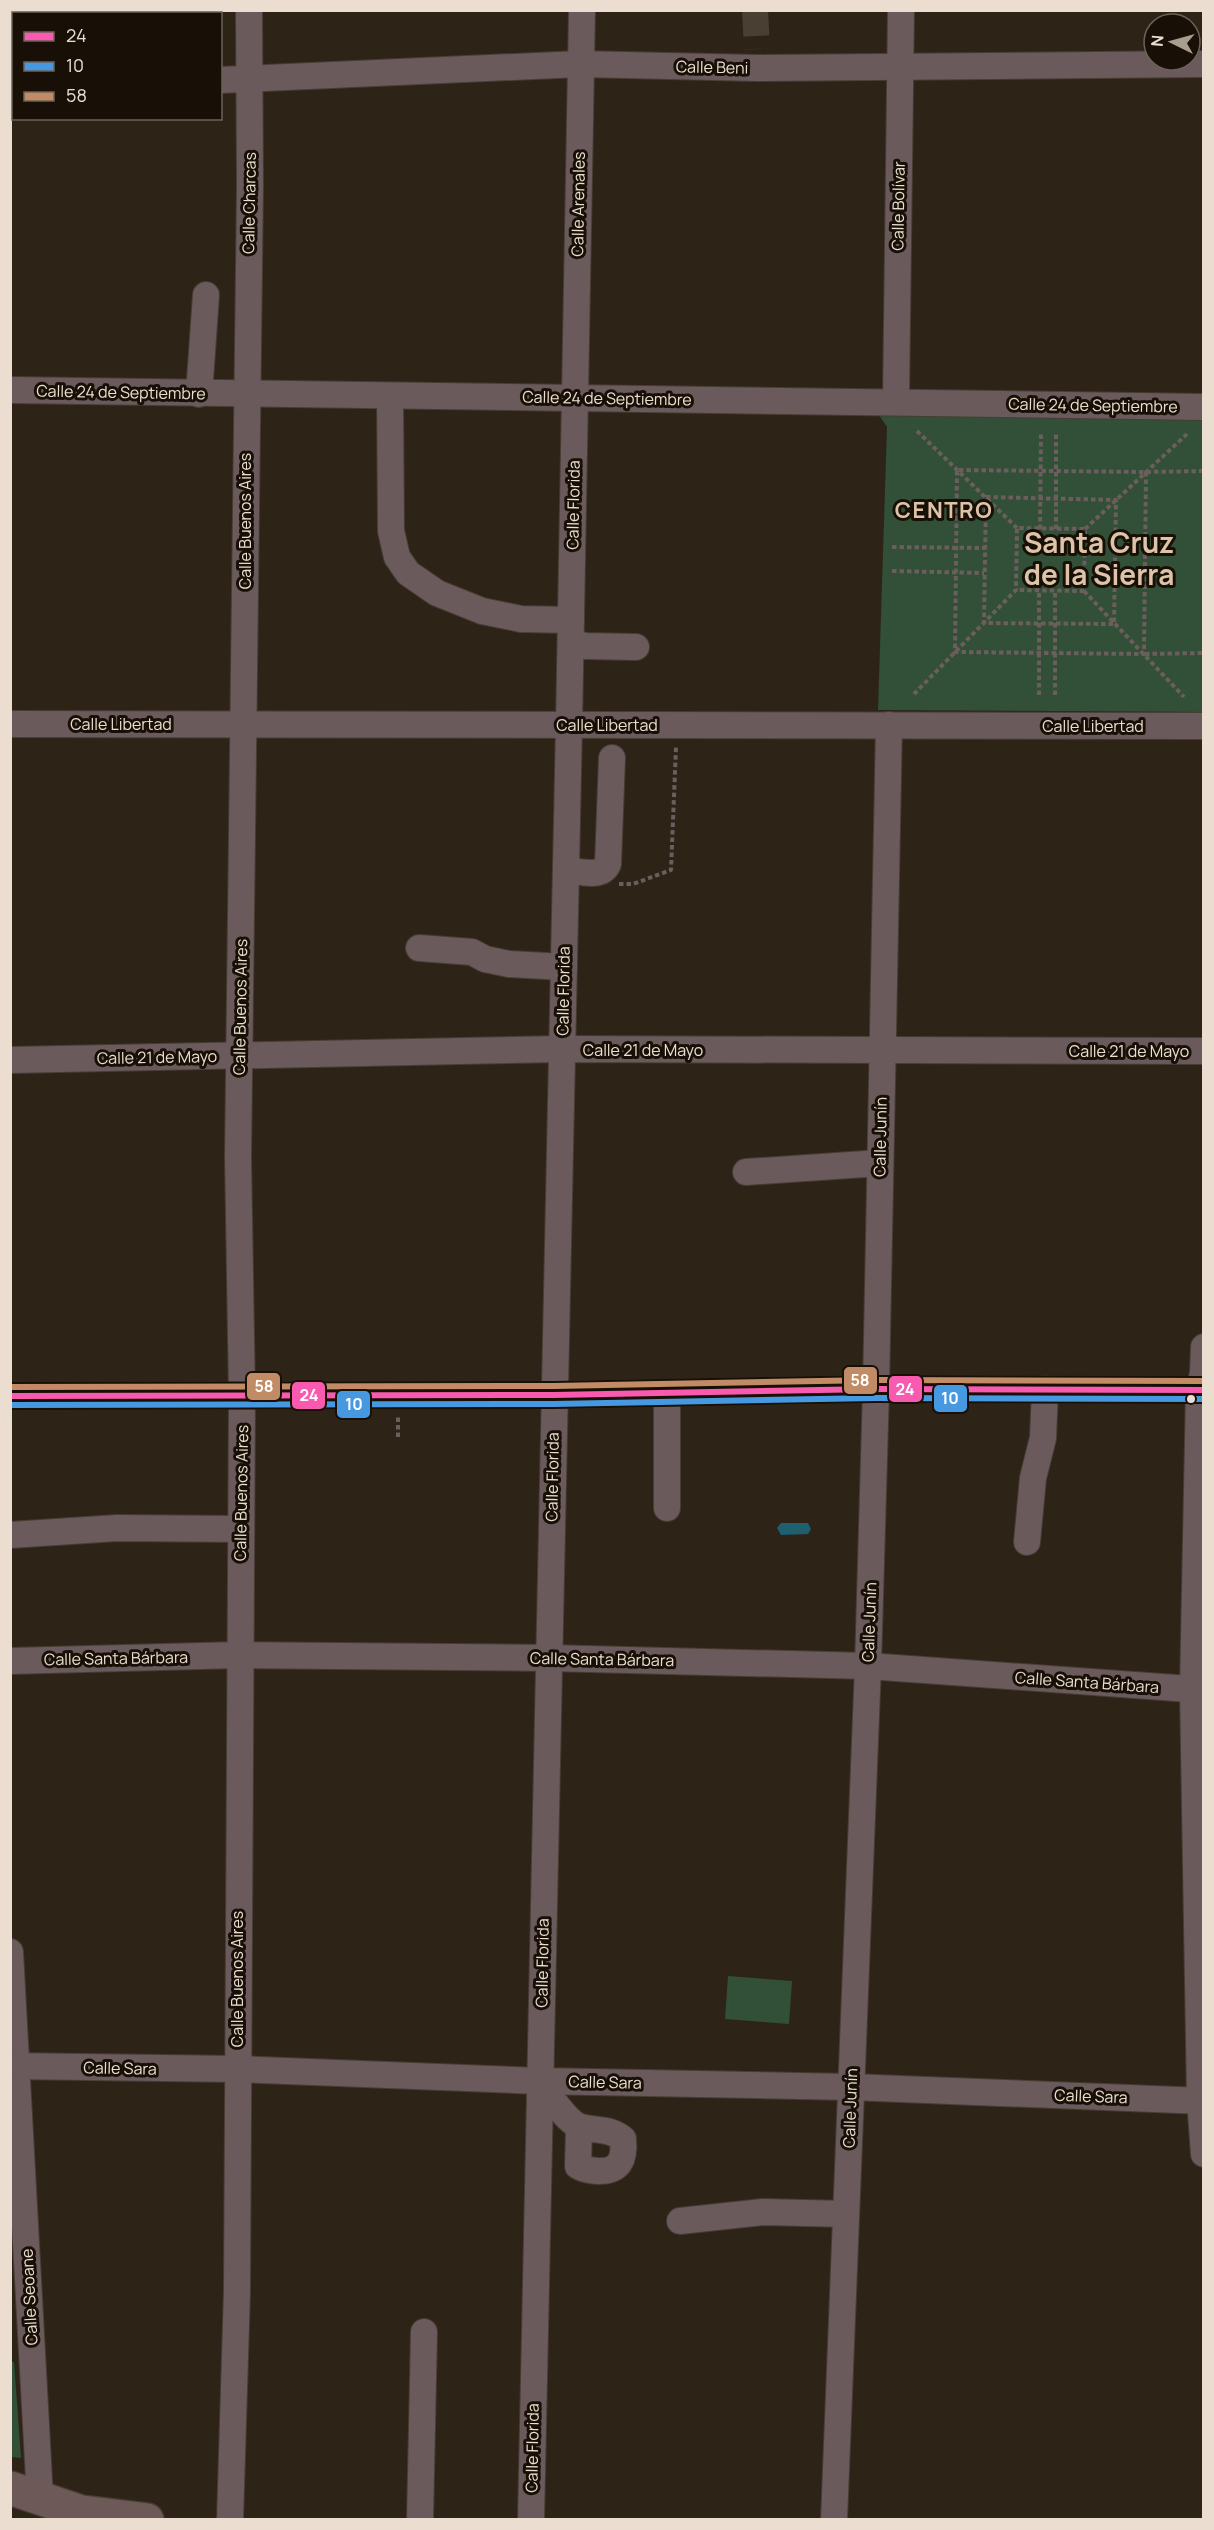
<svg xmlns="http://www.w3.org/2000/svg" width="1214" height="2530" font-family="Manrope,sans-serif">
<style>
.green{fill:#315037}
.water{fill:#1e6070}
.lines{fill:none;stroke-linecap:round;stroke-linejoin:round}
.minor-tunnel{stroke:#4a3f33;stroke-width:26;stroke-dasharray:26 13;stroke-linecap:butt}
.minor-casing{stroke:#473d33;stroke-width:28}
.major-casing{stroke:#473d33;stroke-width:36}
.path{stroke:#6b5e5c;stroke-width:4;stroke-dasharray:4.5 3;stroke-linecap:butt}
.minor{stroke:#6a5a5c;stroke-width:26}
.major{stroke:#6d5958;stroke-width:33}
.bus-1-casing{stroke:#181006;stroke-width:10}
.bus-2-casing{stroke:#181006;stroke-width:10}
.bus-3-casing{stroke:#181006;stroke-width:10}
.bus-1{stroke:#f75aaf;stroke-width:6}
.bus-2{stroke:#4699e1;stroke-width:6}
.bus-3{stroke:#c18c65;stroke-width:6}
.bus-dot{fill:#ebded0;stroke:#181006;stroke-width:2}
.labels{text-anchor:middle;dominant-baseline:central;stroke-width:6;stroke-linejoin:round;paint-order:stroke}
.street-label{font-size:16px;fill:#ebded0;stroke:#181006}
.district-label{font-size:22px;font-weight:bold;letter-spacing:1.5px;fill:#ddc4a9;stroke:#181006}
.town-label{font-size:28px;font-weight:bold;fill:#ddc4a9;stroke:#181006}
.line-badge{stroke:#181006;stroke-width:2}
.badge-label{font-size:16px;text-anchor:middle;font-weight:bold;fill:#fff}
</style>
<rect width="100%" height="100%" fill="#2e2317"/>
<g class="green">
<path d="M879 415 1203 418V712L878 710 887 427Z"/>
<path d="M728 1976 792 1981 789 2024 725 2019Z"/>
<path d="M11 2362H14L21 2458 11 2457Z"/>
</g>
<path class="water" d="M781 1523H808L811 1529 808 1534 781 1535 777 1528Z"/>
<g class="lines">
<path class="minor-tunnel" d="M755 10 757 49"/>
<g class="minor-casing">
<g id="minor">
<path d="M220 80 580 64 757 68 1204 64"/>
<path d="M10 93H14"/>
<path d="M10 390 1204 407"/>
<path d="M199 394 206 295"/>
<path d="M390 396 391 531 397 557 408 573 437 593 482 611 521 619 571 620"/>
<path d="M896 401 901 10"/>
<path d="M571 643 586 646 636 647"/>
<path d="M10 724 1204 726"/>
<path d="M566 870C579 871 601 879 608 864L612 758"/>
<path d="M419 948 472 952 485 959 509 964 564 967"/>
<path d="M10 1060 562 1049 1204 1051"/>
<path d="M746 1172 880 1163"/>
<path d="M1204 1347 1203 1373 1199 1390 1193 1689 1200 2100 1204 2154"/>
<path d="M10 1396 554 1395 876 1389 1204 1390"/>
<path d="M667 1508V1393"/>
<path d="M10 1535 117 1528 240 1529"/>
<path d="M1027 1542 1033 1478 1043 1438 1045 1389"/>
<path d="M10 1661 239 1655 549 1658 868 1666 1204 1690"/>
<path d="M10 1952 40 2498"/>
<path d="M10 2066 237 2069 539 2081 851 2087 1204 2101"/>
<path d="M539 2081C548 2093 567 2123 581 2127 596 2131 610 2128 623 2139 625 2159 620 2172 597 2171 590 2170 584 2170 578 2166L579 2127"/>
<path d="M680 2221 763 2212 846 2214"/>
<path d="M230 2520 237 2291 242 1395 238 1157 250 186 249 10"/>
<path d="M420 2520 424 2332"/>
<path d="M531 2520 569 725 582 10"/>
<path d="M834 2520 868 1666 876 1389 889 725"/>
</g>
</g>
<g class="major-casing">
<path id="major" d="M10 2488 81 2512 147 2520"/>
</g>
<g class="path">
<path d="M917 431 1017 528"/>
<path d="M1146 472 1144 654 955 652 957 470 1146 472 1204 471"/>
<path d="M986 497 1116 500 1114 624 984 623Z"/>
<path d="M1040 529 1041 432"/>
<path d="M1056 529V433"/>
<path d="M1085 529 1187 434"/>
<path d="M892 547 985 548"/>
<path d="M892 571 984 573"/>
<path d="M1084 591 1184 697"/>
<path d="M1145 654 1204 653"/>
<path d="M914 694 1016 590 1017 528 1085 529 1084 591 1016 590"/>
<path d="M1039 695V590"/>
<path d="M1055 695V591"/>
<path d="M619 884H633L671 870 676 747"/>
<path d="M398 1437V1416"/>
</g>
<use href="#minor" class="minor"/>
<use href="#major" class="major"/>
<g class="bus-1-casing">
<path id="bus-1" d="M10 1396 554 1395 876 1389 1204 1390"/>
</g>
<g class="bus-2-casing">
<path id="bus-2" d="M10 1405 554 1404 876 1398 1204 1399"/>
</g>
<g class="bus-3-casing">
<path id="bus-3" d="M10 1387 554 1386 876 1380 1204 1381"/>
</g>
<use href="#bus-1" class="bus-1"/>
<use href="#bus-2" class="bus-2"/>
<use href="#bus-3" class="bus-3"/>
</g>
<circle class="bus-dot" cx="1191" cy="1399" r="5"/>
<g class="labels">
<g class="street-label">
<text transform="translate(712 67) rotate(1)">Calle Beni</text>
<text transform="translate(249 203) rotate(-89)">Calle Charcas</text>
<text transform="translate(578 204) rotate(-89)">Calle Arenales</text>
<text transform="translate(898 206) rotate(-89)">Calle Bolívar</text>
<text transform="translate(121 392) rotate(1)">Calle 24 de Septiembre</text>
<text transform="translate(607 398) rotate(1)">Calle 24 de Septiembre</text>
<text transform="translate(1093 405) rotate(1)">Calle 24 de Septiembre</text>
<text transform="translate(573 505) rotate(-89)">Calle Florida</text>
<text transform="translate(245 521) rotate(-90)">Calle Buenos Aires</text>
<text x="121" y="724">Calle Libertad</text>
<text x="607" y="725">Calle Libertad</text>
<text x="1093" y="726">Calle Libertad</text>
<text transform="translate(563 991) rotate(-89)">Calle Florida</text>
<text transform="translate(240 1007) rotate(-89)">Calle Buenos Aires</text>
<text x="643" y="1050">Calle 21 de Mayo</text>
<text x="1129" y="1051">Calle 21 de Mayo</text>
<text transform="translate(157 1057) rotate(-1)">Calle 21 de Mayo</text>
<text transform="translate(880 1137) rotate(-89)">Calle Junín</text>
<text transform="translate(552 1477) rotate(-89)">Calle Florida</text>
<text transform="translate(241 1493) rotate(-89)">Calle Buenos Aires</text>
<text transform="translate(869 1622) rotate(-88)">Calle Junín</text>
<text transform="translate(116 1658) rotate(-1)">Calle Santa Bárbara</text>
<text transform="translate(602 1659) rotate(1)">Calle Santa Bárbara</text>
<text transform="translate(1087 1682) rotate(4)">Calle Santa Bárbara</text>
<text transform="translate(542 1963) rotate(-89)">Calle Florida</text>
<text transform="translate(237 1979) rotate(-90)">Calle Buenos Aires</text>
<text transform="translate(120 2068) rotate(1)">Calle Sara</text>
<text transform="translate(605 2082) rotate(1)">Calle Sara</text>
<text transform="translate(1091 2096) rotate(2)">Calle Sara</text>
<text transform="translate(850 2108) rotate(-88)">Calle Junín</text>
<text transform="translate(29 2297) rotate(-93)">Calle Seoane</text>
<text transform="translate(532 2448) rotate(-89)">Calle Florida</text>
</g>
<g class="district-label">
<text x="944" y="510">CENTRO</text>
</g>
<g class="town-label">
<text x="1099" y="542">Santa Cruz<tspan x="1099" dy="32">de la Sierra</tspan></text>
</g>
</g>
<g class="line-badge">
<rect x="843" y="1366" width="35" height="29" rx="6" fill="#c18c65"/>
<rect x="246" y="1372" width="35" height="29" rx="6" fill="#c18c65"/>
<rect x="888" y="1375" width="35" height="28" rx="6" fill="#f75aaf"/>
<rect x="291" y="1381" width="35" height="29" rx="6" fill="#f75aaf"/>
<rect x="933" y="1384" width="35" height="29" rx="6" fill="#4699e1"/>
<rect x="336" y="1390" width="35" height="29" rx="6" fill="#4699e1"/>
</g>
<g class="badge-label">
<text x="860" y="1386">58</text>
<text x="264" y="1392">58</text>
<text x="905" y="1395">24</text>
<text x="309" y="1401">24</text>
<text x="950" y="1404">10</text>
<text x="354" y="1410">10</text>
</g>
<rect width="1214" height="2530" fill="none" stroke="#ebded0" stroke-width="24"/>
<rect x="12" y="12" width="210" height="108" fill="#181006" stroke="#6c6257" stroke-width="1.5"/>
<rect x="24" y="32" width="30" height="9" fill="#f75aaf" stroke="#6c6257" stroke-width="1.5"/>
<text x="66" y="42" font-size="18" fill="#ebded0">24</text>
<rect x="24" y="62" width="30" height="9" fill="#4699e1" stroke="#6c6257" stroke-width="1.5"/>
<text x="66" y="72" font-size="18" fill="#ebded0">10</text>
<rect x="24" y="92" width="30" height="9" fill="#c18c65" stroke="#6c6257" stroke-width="1.5"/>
<text x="66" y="102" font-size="18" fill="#ebded0">58</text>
<g transform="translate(1172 42) rotate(275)"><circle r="28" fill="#181006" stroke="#6c6257" stroke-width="1.5"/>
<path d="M0-4.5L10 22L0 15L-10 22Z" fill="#a99d8f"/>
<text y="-9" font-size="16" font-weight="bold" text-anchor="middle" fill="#ebded0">N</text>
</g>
</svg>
